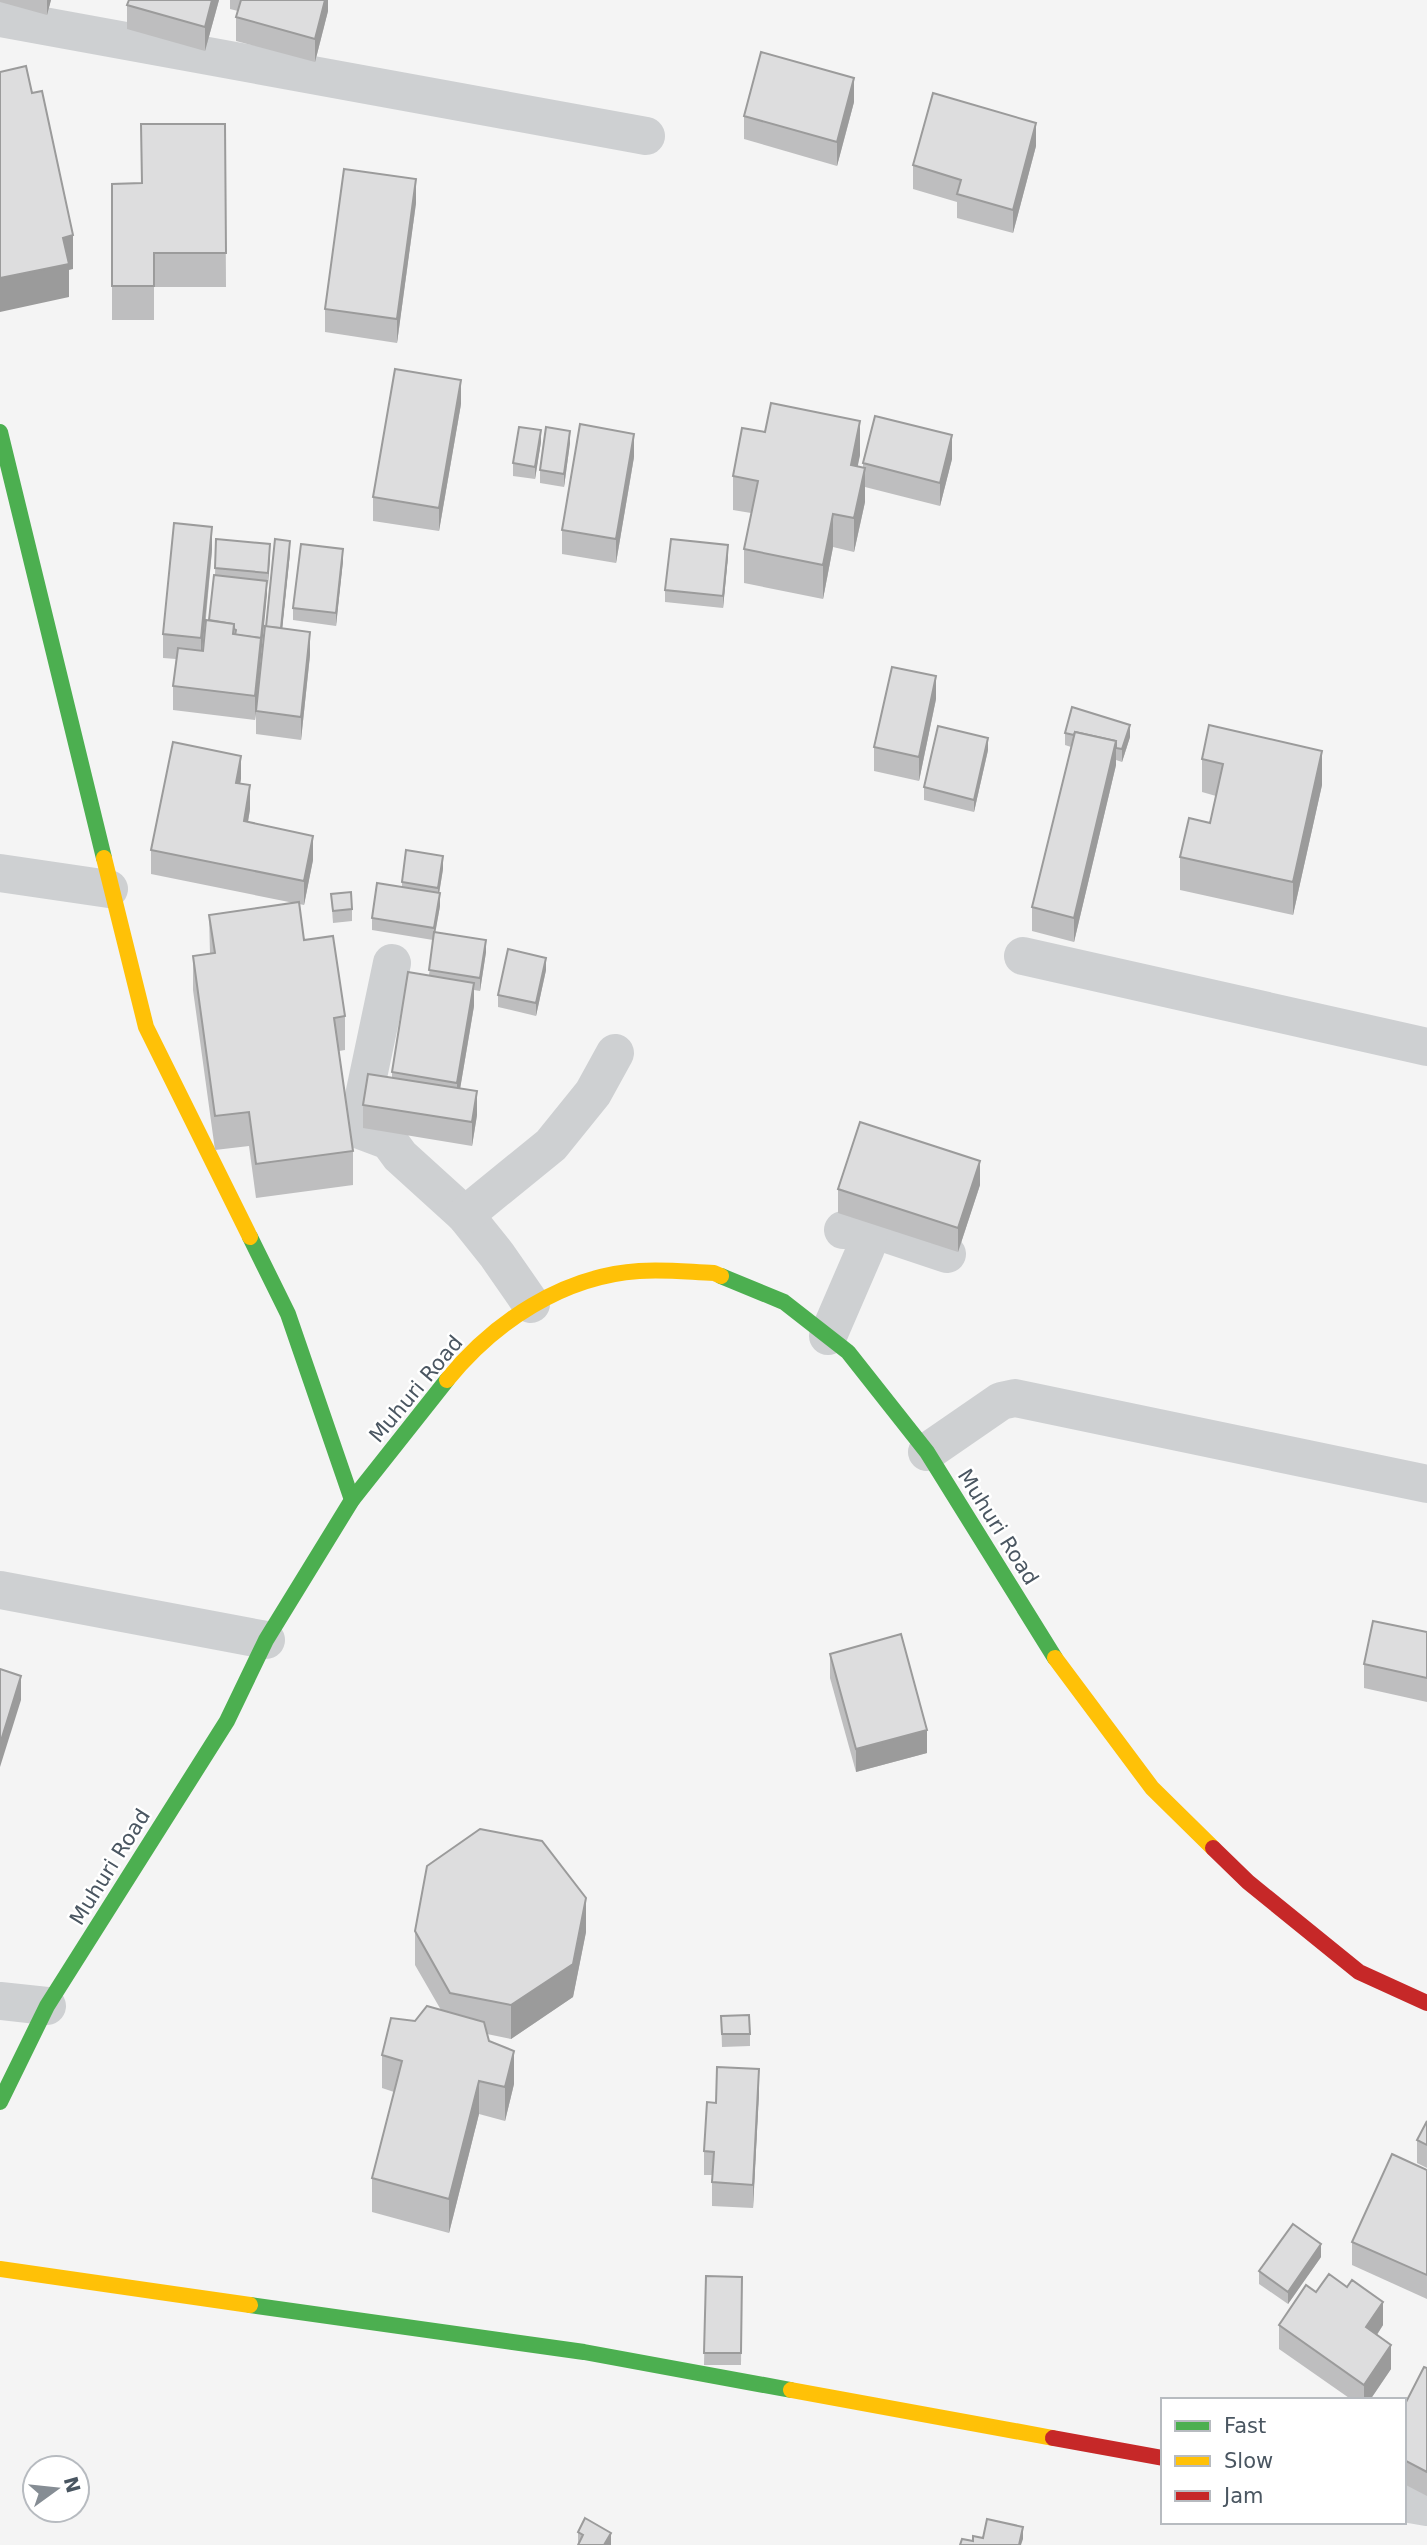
<svg xmlns="http://www.w3.org/2000/svg" width="1427" height="2545" font-family="'DejaVu Sans',sans-serif">
<style>
.lines{fill:none;stroke-linecap:round;stroke-linejoin:round}
.street{stroke:#ced0d2;stroke-width:38}
.fast{stroke:#4caf50;stroke-width:16}
.slow{stroke:#ffc107;stroke-width:16}
.jam{stroke:#c62828;stroke-width:16}
.wall{fill:#bebebf}
.shaded-wall{fill:#9b9b9b}
.building{fill:#ddddde;stroke:#9b9b9b;stroke-width:2}
.labels{text-anchor:middle;dominant-baseline:central;stroke-width:5;stroke-linejoin:round;paint-order:stroke}
.street-label{font-size:21px;fill:#4a5661;stroke:#fff}
</style>
<rect width="100%" height="100%" fill="#f4f4f4"/>
<g class="lines">
<g class="street">
<path d="M0 18 646 136"/>
<path d="M0 873 109 889"/>
<path d="M1023 956 1427 1047"/>
<path d="M392 963 357 1129 389 1141 400 1156 465 1215 497 1255 531 1304"/>
<path d="M465 1215 551 1145 593 1093 615 1053"/>
<path d="M869 1228 947 1254"/>
<path d="M828 1336 866 1248 869 1228 843 1230"/>
<path d="M927 1452 1001 1401 1015 1398 1427 1484"/>
<path d="M0 1590 266 1640"/>
<path d="M0 2001 47 2006"/>
<path d="M1404 2503 1427 2507"/>
</g>
<g class="fast">
<path d="M0 432 104 858"/>
<path d="M250 1237 288 1314 352 1500"/>
<path d="M721 1276 784 1302 848 1352 927 1452 1055 1658"/>
<path d="M0 2102 47 2006 227 1721 266 1640 352 1500 447 1380"/>
<path d="M250 2305 584 2352 791 2390"/>
</g>
<g class="slow">
<path d="M104 858 146 1027 250 1237"/>
<path d="M447 1380C494 1322 563 1276 639 1271 663 1269 689 1272 714 1273L721 1276"/>
<path d="M1055 1658 1152 1788 1213 1848"/>
<path d="M0 2269 250 2305"/>
<path d="M791 2390 1053 2438"/>
</g>
<g class="jam">
<path d="M1213 1848 1248 1882 1359 1972 1427 2003"/>
<path d="M1053 2438 1163 2458"/>
</g>
</g>
<g class="wall">
<path d="M0 0H51L47 15 0 2Z"/>
<path d="M219 0 205 51 127 29V5Z"/>
<path d="M230 0H328V11L315 62 236 41V17L238 11 230 9Z"/>
<path d="M854 102 837 166 744 139V116Z"/>
<path d="M225 124 226 287H154V320H112V184L141 183Z"/>
<path d="M1036 146 1013 233 957 218V202L913 189V165Z"/>
<path d="M416 203 397 343 325 332V309Z"/>
<path d="M461 404 439 531 373 521V497Z"/>
<path d="M541 442 535 479 513 476V463Z"/>
<path d="M570 443 564 487 540 483V470Z"/>
<path d="M860 455 857 467 863 468V463L952 459 940 506 865 487V502L854 552 833 547 823 599 744 583V549L751 513 733 510V476Z"/>
<path d="M634 457 616 563 562 554V530Z"/>
<path d="M216 539 270 556 255 720 173 710V686L176 659 163 658V634L212 550 203 651 209 621 215 575Z"/>
<path d="M290 553 282 628 310 655 301 740 256 734V711Z"/>
<path d="M728 557 723 608 665 602V590Z"/>
<path d="M343 561 336 626 293 620V608Z"/>
<path d="M936 699 919 781 874 771V747Z"/>
<path d="M1065 733 1130 737 1122 762 1116 760V765L1074 942 1032 931V907L1071 747 1065 745Z"/>
<path d="M988 750 974 812 924 800V787Z"/>
<path d="M1202 759 1322 785 1293 915 1180 890V857L1210 823 1216 796 1202 792Z"/>
<path d="M241 779 240 783 250 809 248 822 313 860 304 905 299 904 304 940 345 1016V1050L339 1051 353 1151V1185L256 1198 249 1146 215 1150 193 990V956L210 954 209 915 294 903 151 874V850Z"/>
<path d="M443 869 439 893 440 906 435 932 486 952 480 991 474 990V1006L460 1089 477 1115 472 1146 363 1128V1105L392 1078V1072L429 975 433 940 372 930V918L402 887V882Z"/>
<path d="M331 894 352 909V921L333 923Z"/>
<path d="M546 970 536 1016 498 1007V995Z"/>
<path d="M980 1185 958 1252 838 1213V1189Z"/>
<path d="M1427 1632V1702L1364 1688V1664Z"/>
<path d="M830 1654 927 1753 856 1772 830 1678Z"/>
<path d="M415 1931 586 1932 573 1997 511 2039 487 2034 489 2041 514 2084 505 2121 479 2114 449 2233 372 2212V2178L394 2092 382 2088V2055L415 2021 441 2010 415 1965Z"/>
<path d="M721 2016 750 2034V2046L722 2047Z"/>
<path d="M759 2093 753 2208 712 2206V2175H704V2151L716 2103Z"/>
<path d="M1427 2121V2168L1417 2163V2140Z"/>
<path d="M1427 2170V2299L1352 2265V2242Z"/>
<path d="M1321 2257 1288 2304 1259 2284V2271Z"/>
<path d="M706 2276 742 2277 741 2365H704Z"/>
<path d="M1316 2292 1383 2325 1377 2335 1391 2369 1370 2400H1352L1279 2349V2325Z"/>
<path d="M1427 2368V2496L1404 2484V2406Z"/>
<path d="M578 2532 611 2545 578 2544Z"/>
</g>
<g class="shaded-wall">
<path d="M47 0H51L47 15Z"/>
<path d="M212 0H219L205 51V27Z"/>
<path d="M325 0H328V11L315 62V39Z"/>
<path d="M854 78V102L837 166V142Z"/>
<path d="M1036 123V146L1013 233V210Z"/>
<path d="M416 179V203L397 343V319Z"/>
<path d="M73 235V269L69 270V297L0 312V278L63 238Z"/>
<path d="M461 380V404L439 531V508Z"/>
<path d="M860 421V455L851 499V465Z"/>
<path d="M541 430V442L535 479V467Z"/>
<path d="M570 431V443L564 487V474Z"/>
<path d="M634 434V457L616 563V539Z"/>
<path d="M952 435V459L940 506V483Z"/>
<path d="M865 468V502L854 552V518Z"/>
<path d="M833 514V547L823 599V565Z"/>
<path d="M212 527V550L201 662V638Z"/>
<path d="M290 541V553L281 641V629Z"/>
<path d="M270 544V556L268 585V573Z"/>
<path d="M728 545V557L723 608V596Z"/>
<path d="M343 549V561L336 626V613Z"/>
<path d="M267 581V594L255 720V696Z"/>
<path d="M310 632V655L301 740V717Z"/>
<path d="M936 676V699L919 781V757Z"/>
<path d="M1130 725V737L1122 762V749Z"/>
<path d="M988 738V750L974 812V800Z"/>
<path d="M1116 741V765L1074 942V918Z"/>
<path d="M1322 751V785L1293 915V882Z"/>
<path d="M241 756V779L236 806V783Z"/>
<path d="M250 785V809L244 845V821Z"/>
<path d="M313 836V860L304 905V881Z"/>
<path d="M443 856V869L438 900V888Z"/>
<path d="M440 893V906L434 940V928Z"/>
<path d="M486 940V952L480 991V978Z"/>
<path d="M546 958V970L536 1016V1003Z"/>
<path d="M474 983V1006L457 1107V1083Z"/>
<path d="M477 1091V1115L472 1146V1122Z"/>
<path d="M980 1161V1185L958 1252V1228Z"/>
<path d="M21 1676V1700L0 1767V1744Z"/>
<path d="M927 1730V1753L856 1772V1749Z"/>
<path d="M586 1898V1932L573 1997 511 2039V2005Z"/>
<path d="M514 2051V2084L505 2121V2087Z"/>
<path d="M759 2069V2093L753 2208V2185Z"/>
<path d="M479 2081V2114L449 2233V2199Z"/>
<path d="M1321 2244V2257L1288 2304V2292Z"/>
<path d="M1383 2302V2325L1366 2351V2327Z"/>
<path d="M1391 2345V2369L1370 2400H1364V2385Z"/>
<path d="M1023 2527V2539L1021 2545H1019Z"/>
<path d="M611 2533V2545H604Z"/>
</g>
<g class="building">
<path d="M129 0H212L205 27 127 5Z"/>
<path d="M241 0H325L315 39 236 17Z"/>
<path d="M761 52 854 78 837 142 744 116Z"/>
<path d="M26 66 32 93 42 91 73 235 63 238 69 264 0 278V72Z"/>
<path d="M933 93 1036 123 1013 210 957 194 961 180 913 165Z"/>
<path d="M141 124H225L226 253H154V286H112V184L142 183Z"/>
<path d="M344 169 416 179 397 319 325 309Z"/>
<path d="M395 369 461 380 439 508 373 497Z"/>
<path d="M771 403 860 421 851 465 865 468 854 518 833 514 823 565 744 549 758 481 733 476 742 428 765 432Z"/>
<path d="M875 416 952 435 940 483 863 463Z"/>
<path d="M580 424 634 434 616 539 562 530Z"/>
<path d="M519 427 541 430 535 467 513 463Z"/>
<path d="M546 427 570 431 564 474 540 470Z"/>
<path d="M174 523 212 527 201 638 163 634Z"/>
<path d="M216 539 270 544 268 573 215 568Z"/>
<path d="M275 539 290 541 281 628 266 627Z"/>
<path d="M671 539 728 545 723 596 665 590Z"/>
<path d="M301 544 343 549 336 613 293 608Z"/>
<path d="M214 575 267 581 261 638 235 635 236 630 234 629V624L209 620Z"/>
<path d="M206 620 234 624 233 634 261 638 255 696 173 686 178 648 203 651Z"/>
<path d="M265 626 310 632 301 717 256 711Z"/>
<path d="M892 667 936 676 919 757 874 747Z"/>
<path d="M1072 707 1130 725 1122 749 1116 748V741L1075 732 1074 735 1065 733Z"/>
<path d="M1209 725 1322 751 1293 882 1180 857 1189 818 1210 823 1223 764 1202 759Z"/>
<path d="M938 726 988 738 974 800 924 787Z"/>
<path d="M1075 732 1116 741 1074 918 1032 907Z"/>
<path d="M173 742 241 756 236 783 250 785 244 821 313 836 304 881 151 850Z"/>
<path d="M406 850 443 856 438 888 402 882Z"/>
<path d="M377 883 440 893 434 928 372 918Z"/>
<path d="M351 892 352 909 333 911 331 894Z"/>
<path d="M299 902 304 940 333 936 345 1016 334 1018 353 1151 256 1164 249 1112 215 1116 193 956 215 953 209 915Z"/>
<path d="M434 932 486 940 480 978 429 970Z"/>
<path d="M508 949 546 958 536 1003 498 995Z"/>
<path d="M408 972 474 983 457 1083 392 1072Z"/>
<path d="M368 1074 477 1091 472 1122 363 1105Z"/>
<path d="M860 1122 980 1161 958 1228 838 1189Z"/>
<path d="M1373 1621 1427 1632V1678L1364 1664Z"/>
<path d="M901 1634 927 1730 856 1749 830 1654Z"/>
<path d="M0 1669 21 1676 0 1744Z"/>
<path d="M480 1829 542 1841 586 1898 573 1964 511 2005 450 1993 415 1931 427 1866Z"/>
<path d="M427 2006 484 2022 489 2041 514 2051 505 2087 479 2081 449 2199 372 2178 402 2061 382 2055 391 2018 415 2021Z"/>
<path d="M749 2015 750 2034H722L721 2016Z"/>
<path d="M717 2067 759 2069 753 2185 712 2182 714 2152 704 2151 707 2102 716 2103Z"/>
<path d="M1427 2121V2145L1417 2140Z"/>
<path d="M1392 2154 1427 2170V2275L1352 2242Z"/>
<path d="M1293 2224 1321 2244 1288 2292 1259 2271Z"/>
<path d="M1329 2274 1347 2287 1352 2280 1383 2302 1366 2327 1391 2345 1364 2385 1279 2325 1306 2285 1316 2292Z"/>
<path d="M706 2276 742 2277 741 2353H704Z"/>
<path d="M1424 2367 1427 2368V2472L1404 2460V2406Z"/>
<path d="M585 2518 611 2533 604 2545H578L583 2535 578 2532Z"/>
<path d="M987 2519 1023 2527 1019 2545H960L962 2539 973 2541V2536L983 2538Z"/>
</g>
<g class="labels">
<g class="street-label">
<text transform="translate(416 1389) rotate(-50)">Muhuri Road</text>
<text transform="translate(998 1527) rotate(58)">Muhuri Road</text>
<text transform="translate(110 1867) rotate(-58)">Muhuri Road</text>
</g>
</g>
<rect x="1161" y="2398" width="245" height="126" fill="#ffffff" stroke="#b7bbc0" stroke-width="2"/>
<rect x="1175" y="2421" width="35" height="10" fill="#4caf50" stroke="#b7bbc0" stroke-width="2"/>
<text x="1224" y="2433" font-size="21" fill="#4a5661">Fast</text>
<rect x="1175" y="2456" width="35" height="10" fill="#ffc107" stroke="#b7bbc0" stroke-width="2"/>
<text x="1224" y="2468" font-size="21" fill="#4a5661">Slow</text>
<rect x="1175" y="2491" width="35" height="10" fill="#c62828" stroke="#b7bbc0" stroke-width="2"/>
<text x="1224" y="2503" font-size="21" fill="#4a5661">Jam</text>
<g transform="translate(56 2489) rotate(75)"><circle r="33" fill="#ffffff" stroke="#b7bbc0" stroke-width="2"/>
<path d="M0-5L12 26L0 18L-12 26Z" fill="#868d94"/>
<text y="-10" font-size="19" font-weight="bold" text-anchor="middle" fill="#4a5661">N</text>
</g>
</svg>
